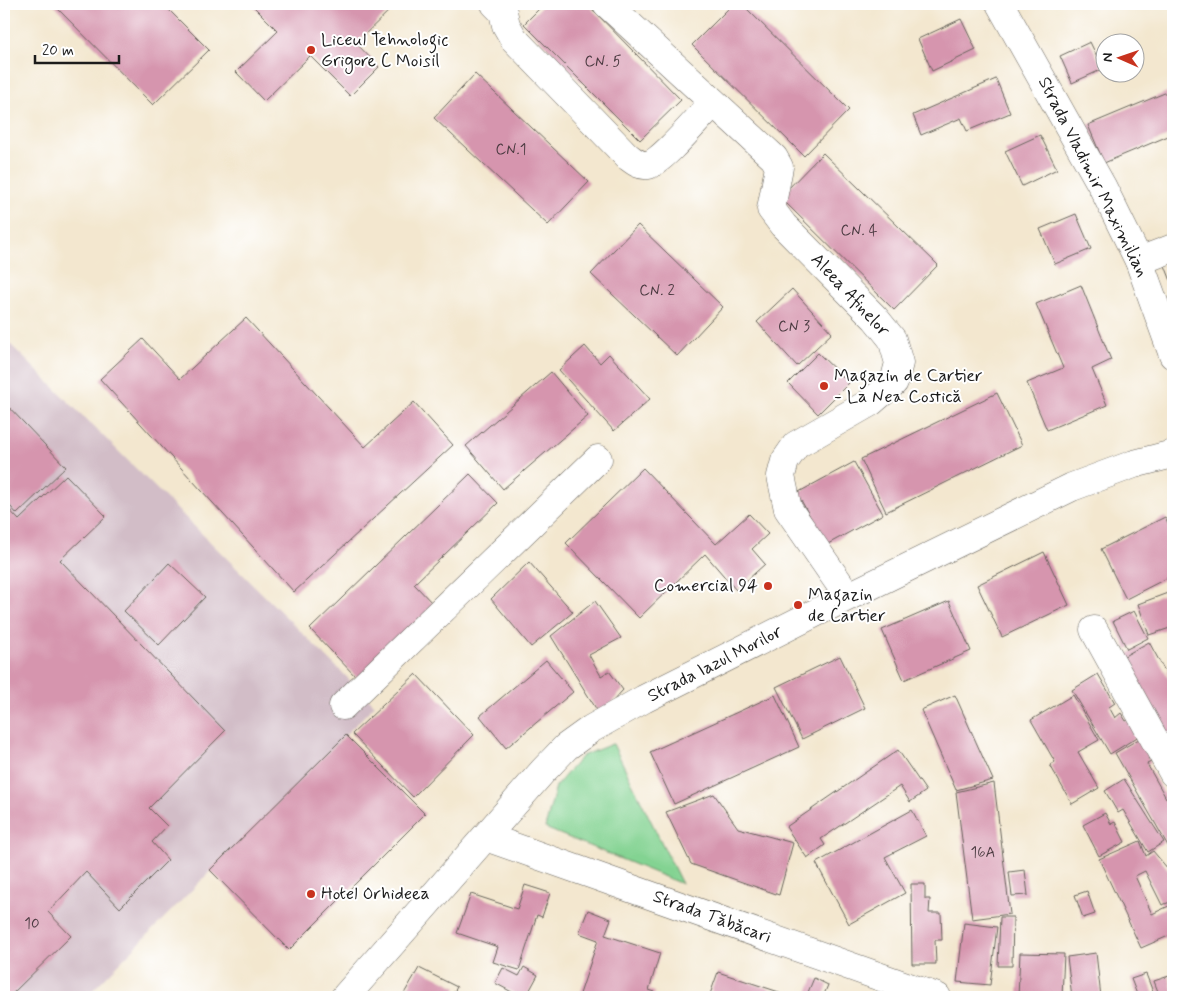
<svg xmlns="http://www.w3.org/2000/svg" width="1177" height="1001" font-family="Mynerve,sans-serif">
<style>
.industrial{fill:#d2bdc7}
.green{fill:#83d392;stroke:#507857}
.building{fill:#d695ae}
.lines{fill:none;stroke-linecap:round;stroke-linejoin:round}
.minor-casing{stroke:#67635b;stroke-width:29}
.minor{stroke:#fff;stroke-width:28}
.poi-dot{fill:#c8321e;stroke:#fff;stroke-width:2}
.labels{text-anchor:middle;dominant-baseline:central;stroke-width:4;stroke-linejoin:round;paint-order:stroke}
.number-label{font-size:15px;fill:#4a3a40}
.poi-label{font-size:18px;fill:#1c1c1c;stroke:#fff;text-anchor:start}
.street-label{font-size:18px;fill:#1c1c1c;stroke:#fff}
</style>
<rect width="100%" height="100%" fill="#fff"/>
<filter id="ink" filterUnits="userSpaceOnUse"><feTurbulence type="fractalNoise" baseFrequency=".02" numOctaves="2"/><feDisplacementMap in="SourceGraphic" scale="10" xChannelSelector="R" yChannelSelector="G"/><feConvolveMatrix kernelMatrix="1 2 1 2 8 2 1 2 1" color-interpolation-filters="sRGB"/></filter>
<filter id="wash" filterUnits="userSpaceOnUse"><feTurbulence type="fractalNoise" baseFrequency=".0096" numOctaves="4" result="noise"/><feDisplacementMap in="SourceGraphic" scale="20" xChannelSelector="R" yChannelSelector="G"/><feGaussianBlur stdDeviation="1.12" result="paint"/><feColorMatrix in="noise" values="0 0 0 0 0 0 0 0 0 0 0 0 0 0 0 0 0 1.4 0 .05"/><feComposite in="paint" operator="in"/></filter>
<g filter="url(#wash)">
<rect width="100%" height="100%" fill="#f3e7cf"/>
<path class="industrial" d="M4 338 375 705 86 997H4Z"/>
<path class="green" d="M612 744H613L682 884 545 828 556 786 582 756Z"/>
<g id="blocks">
<g class="building">
<path d="M53 4H163L209 50 153 105Z"/>
<path d="M251 4H396L356 43 379 67 350 96 310 56 264 101 236 72 278 31Z"/>
<path d="M544 4H587L681 100 640 140 524 24Z"/>
<path d="M733 4H742L849 110 804 156 692 45Z"/>
<path d="M961 19 976 50 932 71 918 39Z"/>
<path d="M1090 42 1103 69 1072 83 1060 56Z"/>
<path d="M475 74 589 182 548 225 434 118Z"/>
<path d="M996 79 1010 113 967 131 961 118 921 135 913 115Z"/>
<path d="M1167 92 1173 108V134L1104 163 1088 125Z"/>
<path d="M1040 135 1057 169 1022 186 1005 151Z"/>
<path d="M823 153 938 265 894 310 780 197Z"/>
<path d="M1076 214 1091 249 1055 264 1040 229Z"/>
<path d="M638 225 723 307 677 356 591 274Z"/>
<path d="M1173 259V286L1164 263Z"/>
<path d="M1081 285 1111 360 1092 369 1107 405 1047 430 1027 383 1063 368 1036 304Z"/>
<path d="M792 289 832 333 797 366 757 322Z"/>
<path d="M246 318 365 447 414 402 453 445 294 592 100 379 143 339 180 379Z"/>
<path d="M585 346 600 363 609 354 650 399 614 431 559 370Z"/>
<path d="M818 353 849 383 818 414 788 383Z"/>
<path d="M551 372 588 416 503 489 466 446Z"/>
<path d="M997 393 1022 445 886 512 861 459Z"/>
<path d="M4 402 66 467 17 514 4 499Z"/>
<path d="M854 462 883 514 826 545 797 493Z"/>
<path d="M643 468 716 544 749 514 768 534 752 549 765 564 736 590 705 554 639 618 566 543Z"/>
<path d="M470 474 498 503 414 584 434 605 358 679 310 629Z"/>
<path d="M66 475 106 516 60 560 225 731 149 808 167 826 152 842 168 860 120 908 86 872 48 912 71 936 9 997H4V504L19 520Z"/>
<path d="M1165 517 1173 533V575L1126 599 1101 549Z"/>
<path d="M1044 552 1069 605 1002 637 977 585Z"/>
<path d="M529 562 573 612 531 647 491 599Z"/>
<path d="M169 563 205 597 159 645 124 611Z"/>
<path d="M1173 591V627L1149 635 1138 604Z"/>
<path d="M595 601 621 638 589 655 601 676 609 671 623 690 600 715 551 636Z"/>
<path d="M949 601 971 651 904 680 882 630Z"/>
<path d="M1134 611 1148 638 1127 649 1113 621Z"/>
<path d="M1149 642 1173 686V735L1164 741 1119 659Z"/>
<path d="M840 656 865 708 802 739 776 687Z"/>
<path d="M546 660 573 692 506 748 480 716Z"/>
<path d="M1173 668V682L1167 671Z"/>
<path d="M416 674 474 735 413 797 352 734Z"/>
<path d="M1098 674 1115 703 1109 707 1115 718 1121 713 1126 721 1137 715 1147 731 1110 754 1072 690Z"/>
<path d="M775 695 799 747 674 804 650 752Z"/>
<path d="M955 695 993 780 956 790 921 710Z"/>
<path d="M1073 695 1099 740 1078 752 1099 788 1072 804 1050 765 1055 762 1031 720Z"/>
<path d="M1149 733 1160 751 1148 758 1151 762 1147 764 1166 798 1173 794V850L1171 851 1115 753Z"/>
<path d="M346 735 425 814 289 950 210 870Z"/>
<path d="M898 750 926 791 910 802 900 786 821 839 825 845 807 858 786 827Z"/>
<path d="M1124 779 1164 842 1148 852 1123 810 1118 813 1105 791Z"/>
<path d="M994 783 1010 914 972 919 956 792Z"/>
<path d="M714 794 738 828 793 843 779 895 691 864 666 812Z"/>
<path d="M912 810 926 836 885 857 905 893 849 924 816 863Z"/>
<path d="M1105 813 1111 824 1115 822 1125 842 1099 856 1083 825Z"/>
<path d="M1140 841 1146 856 1153 851 1173 875V901L1162 905 1145 871 1135 876 1152 914 1173 904V934L1141 948 1099 859Z"/>
<path d="M1025 870 1028 895 1012 896 1009 872Z"/>
<path d="M911 884H925V899H930L929 913H941L942 940H935L936 964H912Z"/>
<path d="M525 885 550 893 542 917 537 915 519 970 493 962 498 947 457 933 471 894 517 909Z"/>
<path d="M1087 891 1095 914 1083 918 1075 895Z"/>
<path d="M588 910 611 919 605 935 660 953 649 990 655 992 653 997H579L598 940 579 933Z"/>
<path d="M1000 917H1013L1012 966H998Z"/>
<path d="M964 923 997 927 990 985 957 982Z"/>
<path d="M1020 953 1064 954 1062 997H1018Z"/>
<path d="M1096 953 1101 997H1072L1067 957Z"/>
<path d="M524 967 538 975 526 997H521L495 983 503 968 519 976Z"/>
<path d="M419 968 457 987 451 997H402Z"/>
<path d="M718 972 779 992 778 997H709Z"/>
<path d="M1146 974 1155 997H1138L1131 979Z"/>
<path d="M1169 976 1173 992 1160 997 1154 981Z"/>
<path d="M814 978 828 985 823 997H806Z"/>
</g>
</g>
</g>
<g filter="url(#ink)">
<use href="#blocks" fill-opacity="0" stroke="#67635b" stroke-width="1"/>
<g class="lines">
<g class="minor-casing">
<g id="minor">
<path d="M495 4 503 12 506 25 514 39 627 156C634 161 639 166 648 165 660 164 702 114 713 103"/>
<path d="M607 4 774 158 779 167 771 209 783 225 875 318 892 339 899 363 894 382 871 402 796 445 785 461 781 476 788 509 848 596"/>
<path d="M1000 4 1102 186 1139 261 1173 355"/>
<path d="M1139 261 1173 248"/>
<path d="M1094 630 1173 773"/>
<path d="M343 706 598 459"/>
<path d="M486 837 937 997"/>
<path d="M345 997 543 771 566 747 591 729 644 699 837 602 1072 487 1134 464 1173 454"/>
</g>
</g>
<use href="#minor" class="minor"/>
</g>
</g>
<g class="poi-dot">
<circle cx="311" cy="50" r="5"/>
<circle cx="824" cy="386" r="5"/>
<circle cx="768" cy="586" r="5"/>
<circle cx="798" cy="605" r="5"/>
<circle cx="311" cy="894" r="5"/>
</g>
<g class="labels">
<g class="number-label">
<text x="603" y="62">CN. 5</text>
<text x="511" y="150">CN.1</text>
<text x="859" y="231">CN. 4</text>
<text x="657" y="291">CN. 2</text>
<text x="794" y="327">CN 3</text>
<text x="983" y="853">16A</text>
<text x="32" y="924">10</text>
</g>
<g class="poi-label">
<text x="321" y="40">Liceul Tehnologic<tspan x="321" dy="21">Grigore C Moisil</tspan></text>
<text x="834" y="376">Magazin de Cartier<tspan x="834" dy="21">- La Nea Costică</tspan></text>
<text x="758" y="586" text-anchor="end">Comercial 94</text>
<text x="808" y="595">Magazin<tspan x="808" dy="21">de Cartier</tspan></text>
<text x="321" y="894">Hotel Orhideea</text>
</g>
<g class="street-label">
<text transform="translate(1093 177) rotate(63)">Strada Vladimir Maximilian</text>
<text transform="translate(850 295) rotate(47)">Aleea Afinelor</text>
<text transform="translate(715 664) rotate(-27)">Strada Iazul Morilor</text>
<text transform="translate(712 917) rotate(20)">Strada Tăbăcari</text>
</g>
</g>
<rect width="1177" height="1001" fill="none" stroke="#fff" stroke-width="20"/>
<g transform="translate(1120 58) rotate(272)"><circle r="24" fill="#ffffff" stroke="#a4a4a4"/>
<path d="M0-4L9 19L0 12L-9 19Z" fill="#c8321e"/>
<text y="-8" font-size="14" font-weight="bold" text-anchor="middle" fill="#1c1c1c">N</text>
</g>
<path d="M35 55v8h84v-8" fill="none" stroke="#1c1c1c" stroke-width="2.5"/>
<text x="42" y="55" font-size="15" fill="#1c1c1c" stroke="#ffffff" stroke-width="4" paint-order="stroke">20 m</text>
</svg>
